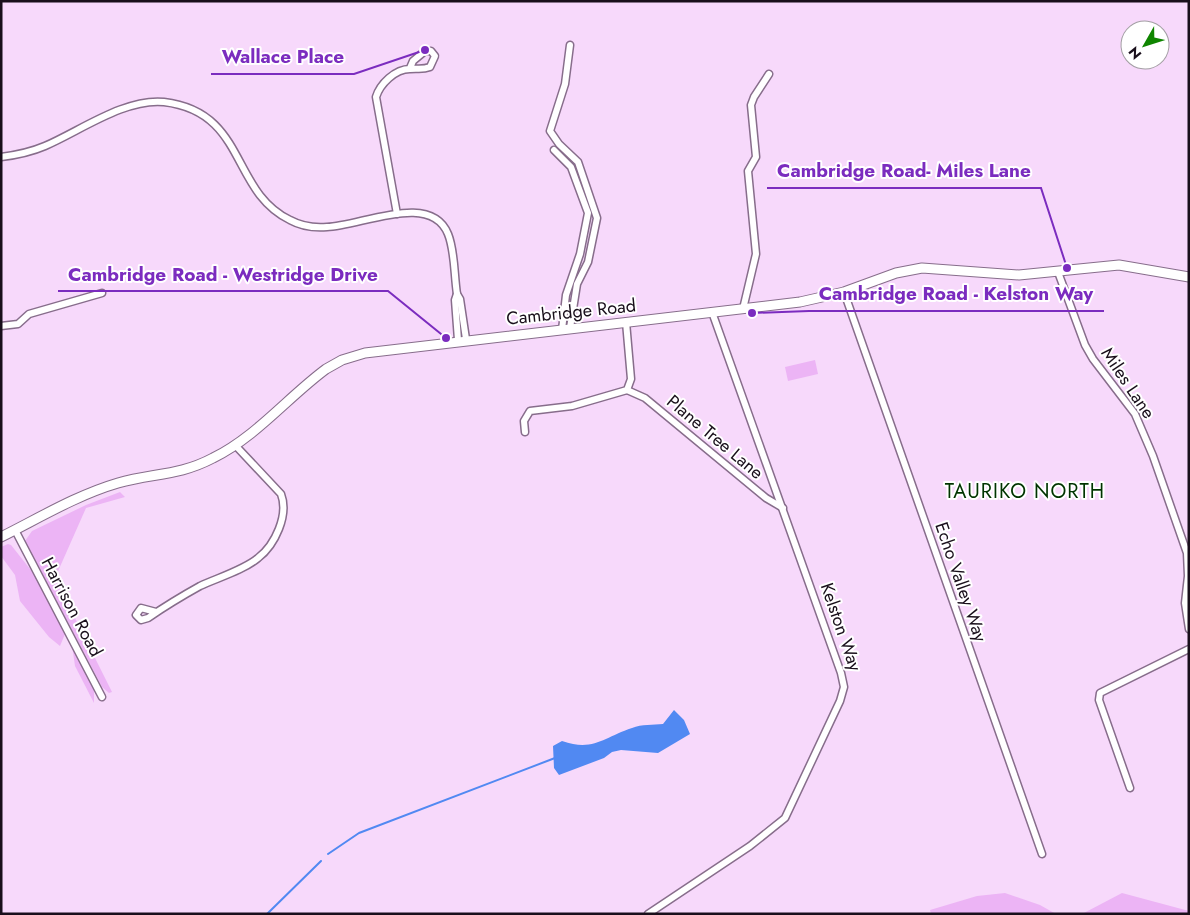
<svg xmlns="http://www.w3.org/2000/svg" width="1190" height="915" font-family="Jost,sans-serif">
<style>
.green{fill:#ecb4f5}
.water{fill:#5189f2}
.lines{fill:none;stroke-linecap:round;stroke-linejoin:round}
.stream{stroke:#5189f2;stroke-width:2}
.minor-casing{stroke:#876d8b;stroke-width:9}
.secondary-casing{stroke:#876d8b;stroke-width:11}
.minor{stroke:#fff;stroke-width:6}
.secondary{stroke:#fff;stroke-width:9}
.labels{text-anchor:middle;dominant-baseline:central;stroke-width:4;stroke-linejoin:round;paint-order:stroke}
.street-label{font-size:18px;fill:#190f1b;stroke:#fff}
.quarter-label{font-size:20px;letter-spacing:1px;fill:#003400;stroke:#fff}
.leader{fill:none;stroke:#7b2cbf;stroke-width:2}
.callout-dot{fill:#7b2cbf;stroke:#fff;stroke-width:2}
.callout-label{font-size:19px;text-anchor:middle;font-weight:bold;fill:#7b2cbf;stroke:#fff;stroke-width:4;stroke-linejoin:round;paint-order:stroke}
</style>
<rect width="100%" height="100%" fill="#f7d9fb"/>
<g class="green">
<path d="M815 360 818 374 788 381 785 367Z"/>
<path d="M120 492 125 497 86 508 55 578 112 692 109 693 102 687 25 541 32 531 86 505Z"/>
<path d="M8 544 11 545 34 574 65 634 60 646 49 637 20 601 15 575 1 556V547Z"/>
<path d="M72 645 94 686V703L75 666Z"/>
<path d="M1005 893 1040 905 1056 914H931L930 910 977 896Z"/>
<path d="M1122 893 1189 911V914H1082Z"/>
</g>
<path class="water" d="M674 710 684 720 690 734 658 753 621 750 612 752 604 758 559 775 554 768 553 746 562 741C594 752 604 737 632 728 642 724 653 725 663 724Z"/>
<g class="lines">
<g class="stream">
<path d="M328 854 359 833 555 758"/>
<path d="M267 914 321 861"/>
</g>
<g class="minor-casing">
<g id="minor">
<path d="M554 150 571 167 588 213 580 254 566 295 562 330"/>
<path d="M1 157C17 155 31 152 45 146 80 131 125 98 164 102 247 112 230 191 290 220 301 226 315 228 327 227 361 226 431 191 448 234 455 251 454 275 457 294L460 299 466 339"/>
<path d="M397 214 376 97C380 84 395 69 410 69 418 68 422 70 430 67L435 56 431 51H425L413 61 410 68"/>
<path d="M1058 272 1085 345 1093 359 1135 414 1153 456 1187 553 1188 576 1185 603 1189 629"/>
<path d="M844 292 1042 854"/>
<path d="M457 294 455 300 458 340"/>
<path d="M743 309 756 254 748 171 756 157 751 105 754 97 769 74"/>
<path d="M1 326 18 324 29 314 102 293"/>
<path d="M570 328 577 284 588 262 597 218 578 162 559 144 550 131 565 84 570 45"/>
<path d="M627 390 645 398 766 498 783 508"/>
<path d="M525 432 524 421 530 411 572 406 627 390 631 379 626 322"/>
<path d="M15 530 102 697"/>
<path d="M156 612 141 608 136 615 141 620 148 618C164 607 182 596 200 586 217 578 244 570 258 558 275 545 289 515 281 494L235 445"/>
<path d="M1130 788 1099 700 1100 693 1189 649"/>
<path d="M648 914 750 846 785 818 840 701 844 687 841 673 712 312"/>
</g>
</g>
<g class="secondary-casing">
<path id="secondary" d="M1 537C39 518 77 495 118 483 153 473 179 476 213 458 256 437 288 397 326 369L342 360 365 353 800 302 844 292 896 273 922 268 1019 275 1119 265 1189 277"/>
</g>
<use href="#minor" class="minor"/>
<use href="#secondary" class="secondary"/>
</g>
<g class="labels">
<g class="street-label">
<text transform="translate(571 312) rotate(-6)">Cambridge Road</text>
<text transform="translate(1128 383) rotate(56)">Miles Lane</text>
<text transform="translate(715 437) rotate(40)">Plane Tree Lane</text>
<text transform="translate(961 582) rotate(71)">Echo Valley Way</text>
<text transform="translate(72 607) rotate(62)">Harrison Road</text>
<text transform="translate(841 627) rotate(71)">Kelston Way</text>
</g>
<g class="quarter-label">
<text x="1025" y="491">TAURIKO NORTH</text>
</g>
</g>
<path class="leader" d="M425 50L354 74H211M1067 268L1041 188H767M446 338L388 291H58M752 313L809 311H1104"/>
<g class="callout-dot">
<circle cx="425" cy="50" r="5"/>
<circle cx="1067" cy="268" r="5"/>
<circle cx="446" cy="338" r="5"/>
<circle cx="752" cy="313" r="5"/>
</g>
<g class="callout-label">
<text x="283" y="63">Wallace Place</text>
<text x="904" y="177">Cambridge Road- Miles Lane</text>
<text x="223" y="281">Cambridge Road - Westridge Drive</text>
<text x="956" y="300">Cambridge Road - Kelston Way</text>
</g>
<rect width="1190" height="915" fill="none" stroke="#190f1b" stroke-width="5"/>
<g transform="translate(1145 45) rotate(231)"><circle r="24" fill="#ffffff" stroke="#a39fa4"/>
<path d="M0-4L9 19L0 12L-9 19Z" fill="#0f8500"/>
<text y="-8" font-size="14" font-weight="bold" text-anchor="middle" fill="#190f1b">N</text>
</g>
</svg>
